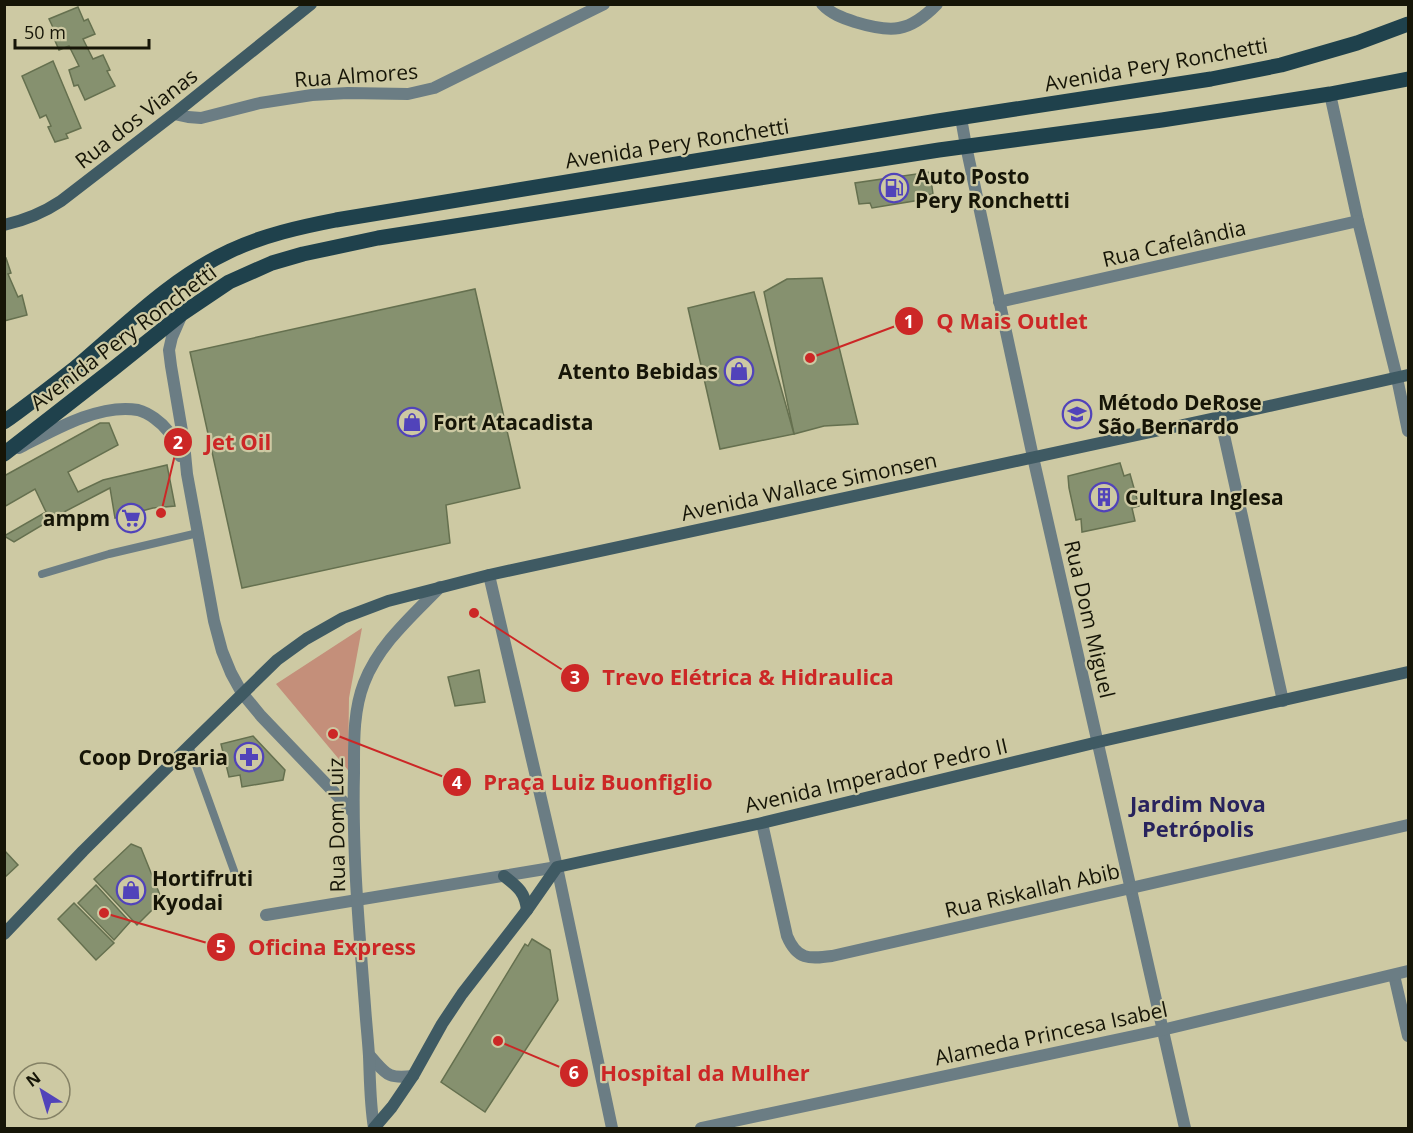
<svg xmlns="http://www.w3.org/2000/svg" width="1413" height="1133" font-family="'Open Sans',sans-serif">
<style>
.green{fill:#c48f7a}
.building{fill:#86916f;stroke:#65704f;stroke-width:1.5}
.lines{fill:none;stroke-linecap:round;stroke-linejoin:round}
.lane{stroke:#6b7d84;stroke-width:8}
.street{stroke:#6b7d84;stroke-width:12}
.secondary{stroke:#3f5a63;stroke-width:12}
.primary{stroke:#1f414c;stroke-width:15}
.labels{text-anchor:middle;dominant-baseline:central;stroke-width:4.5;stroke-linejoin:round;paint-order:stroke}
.street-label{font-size:21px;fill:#161507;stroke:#cdc9a3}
.poi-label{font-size:21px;font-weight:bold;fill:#161507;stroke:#cdc9a3;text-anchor:start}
.neighbourhood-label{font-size:22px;font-weight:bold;fill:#28235d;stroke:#cdc9a3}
.leader{fill:none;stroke:#cc2726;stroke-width:2}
.callout-dot{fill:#cc2726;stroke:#cdc9a3;stroke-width:2}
.mark-label{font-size:18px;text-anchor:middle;font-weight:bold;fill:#fff}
.callout-label{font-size:22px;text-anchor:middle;font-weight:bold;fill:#cc2726;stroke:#cdc9a3;stroke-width:4.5;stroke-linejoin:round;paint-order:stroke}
</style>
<rect width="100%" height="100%" fill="#cdc9a3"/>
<path class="green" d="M362 628 349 698 348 770 276 684Z"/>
<g class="building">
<path d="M78 7 84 21 88 19 95 34 83 39 93 59 103 55 110 70 107 71 115 86 85 100 78 85 74 86 69 70 79 66 69 46 59 50 53 36 56 34 49 19Z"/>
<path d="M53 61 81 128 66 134 68 138 55 142 48 127 51 126 46 115 40 118 22 76Z"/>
<path d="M930 172 933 194 920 196V200L872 208 870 203 859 204 855 183Z"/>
<path d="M6 258 11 273 8 274 18 297 22 295 27 315 4 321V259Z"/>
<path d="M822 278 858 424 824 426 794 434 764 292 787 279Z"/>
<path d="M475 289 520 488 446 505 450 543 242 588 190 352Z"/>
<path d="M754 292 794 434 720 449 688 308Z"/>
<path d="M100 423H109L118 445 68 472 78 492 103 480 167 465 175 506 153 508 115 518 110 488 64 512 14 542 4 536 46 512 35 489 4 507V476Z"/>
<path d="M1120 463 1124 476 1130 474 1139 506 1132 508 1135 521 1082 532 1081 519 1076 520 1069 488 1068 476Z"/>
<path d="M479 670 485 702 455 706 448 677Z"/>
<path d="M253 736 285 770 283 780 242 787 240 775 229 777 221 744Z"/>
<path d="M131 844 141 848 162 900 137 925 94 879Z"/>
<path d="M4 850 18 865 4 878Z"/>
<path d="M96 885 130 922 114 940 78 903Z"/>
<path d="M74 903 114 943 96 960 58 919Z"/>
<path d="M532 939 550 950 558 1000 485 1112 441 1082 525 944 528 946Z"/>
</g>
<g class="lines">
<g class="lane">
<path d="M42 574 109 554 198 533"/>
<path d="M189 746 237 879"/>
</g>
<g class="street">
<path d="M822 4C831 14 843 18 855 22 891 33 909 33 937 4"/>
<path d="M1330 94 1358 221 1397 378 1408 431"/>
<path d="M174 114 188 117 201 118 260 103 312 95 348 93 408 94 434 88 604 4"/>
<path d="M961 118 966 146 1033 457 1185 1128"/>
<path d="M999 302 1358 221"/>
<path d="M182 314 172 337 169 350 171 366 184 443 187 474 214 621 222 651 231 673 242 693 261 716 353 812"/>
<path d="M1220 417 1283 701"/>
<path d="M19 448C52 431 99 403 138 410 149 413 161 422 168 431 174 438 177 448 180 456"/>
<path d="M489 575 557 867 612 1128"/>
<path d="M762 823 787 936C797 960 809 959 832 956L1408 825"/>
<path d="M266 915 557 867"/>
<path d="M1394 975 1408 1036"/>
<path d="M369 1055C387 1074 386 1079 413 1076"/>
<path d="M374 1128C370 1104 370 1080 369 1056 368 1039 366 1022 365 1006 359 928 352 851 354 773 354 743 353 711 364 683 379 644 412 616 440 587"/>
<path d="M701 1128 1162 1030 1408 971"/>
</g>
<g class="secondary">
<path d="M4 225C26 220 43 213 61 201L174 114 311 4"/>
<path d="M504 876C518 887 525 892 527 910"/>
<path d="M4 934 83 851 189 746 277 660 306 639 343 618 388 601 489 575 1220 417 1408 375"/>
<path d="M374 1128 392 1107 413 1076 442 1024 462 994 527 910 557 867 762 823 1098 742 1408 672"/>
</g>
<g class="primary">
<path d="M4 422C28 405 51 387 74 369 124 327 170 279 230 251 264 235 300 227 336 220L938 121 1211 79 1281 65 1357 43 1408 24"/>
<path d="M4 454 113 369 183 313 229 282 272 263 303 254 378 238 939 150 1162 120 1330 94 1408 79"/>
</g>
</g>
<defs>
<g id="fuel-ring" transform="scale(1.5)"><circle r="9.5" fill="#cdc9a3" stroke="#5143ba" stroke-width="1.5"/><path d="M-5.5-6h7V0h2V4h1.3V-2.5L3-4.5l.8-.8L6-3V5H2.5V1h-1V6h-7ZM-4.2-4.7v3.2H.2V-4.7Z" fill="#5143ba"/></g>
<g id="shop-ring" transform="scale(1.5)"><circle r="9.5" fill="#cdc9a3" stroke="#5143ba" stroke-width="1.5"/><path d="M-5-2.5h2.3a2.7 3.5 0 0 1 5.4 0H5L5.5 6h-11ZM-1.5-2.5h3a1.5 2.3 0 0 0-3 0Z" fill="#5143ba"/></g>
<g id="university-ring" transform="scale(1.5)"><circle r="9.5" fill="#cdc9a3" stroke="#5143ba" stroke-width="1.5"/><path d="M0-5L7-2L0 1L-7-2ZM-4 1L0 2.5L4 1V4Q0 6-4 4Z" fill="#5143ba"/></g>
<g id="building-ring" transform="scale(1.5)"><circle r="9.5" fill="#cdc9a3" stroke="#5143ba" stroke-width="1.5"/><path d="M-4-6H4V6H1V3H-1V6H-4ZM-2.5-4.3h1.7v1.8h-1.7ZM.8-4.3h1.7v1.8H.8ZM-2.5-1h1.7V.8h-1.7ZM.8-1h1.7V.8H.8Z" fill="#5143ba"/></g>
<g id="supermarket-ring" transform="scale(1.5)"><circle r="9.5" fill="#cdc9a3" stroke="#5143ba" stroke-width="1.5"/><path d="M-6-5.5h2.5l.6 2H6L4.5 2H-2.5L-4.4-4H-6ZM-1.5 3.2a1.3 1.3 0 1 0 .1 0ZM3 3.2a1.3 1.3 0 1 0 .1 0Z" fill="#5143ba"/></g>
<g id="pharmacy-ring" transform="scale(1.5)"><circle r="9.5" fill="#cdc9a3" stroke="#5143ba" stroke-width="1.5"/><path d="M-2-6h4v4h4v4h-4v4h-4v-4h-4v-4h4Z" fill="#5143ba"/></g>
</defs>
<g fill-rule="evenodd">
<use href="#fuel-ring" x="894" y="188"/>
<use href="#shop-ring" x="739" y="371"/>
<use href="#university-ring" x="1077" y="414"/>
<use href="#shop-ring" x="412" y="422"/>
<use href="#building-ring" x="1104" y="497"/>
<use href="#supermarket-ring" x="131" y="518"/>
<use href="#pharmacy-ring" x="249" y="757"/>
<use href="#shop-ring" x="131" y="890"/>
</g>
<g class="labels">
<g class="street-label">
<text transform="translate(1156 64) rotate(-10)">Avenida Pery Ronchetti</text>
<text transform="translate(356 75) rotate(-4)">Rua Almores</text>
<text transform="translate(136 118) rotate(-38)">Rua dos Vianas</text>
<text transform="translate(677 143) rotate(-9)">Avenida Pery Ronchetti</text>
<text transform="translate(1174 243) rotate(-13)">Rua Cafelândia</text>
<text transform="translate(123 337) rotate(-37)">Avenida Pery Ronchetti</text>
<text transform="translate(809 486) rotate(-12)">Avenida Wallace Simonsen</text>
<text transform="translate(1090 619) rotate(77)">Rua Dom Miguel</text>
<text transform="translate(876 775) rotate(-13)">Avenida Imperador Pedro II</text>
<text transform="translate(336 825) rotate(-91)">Rua Dom Luiz</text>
<text transform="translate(1032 890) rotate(-13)">Rua Riskallah Abib</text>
<text transform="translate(1051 1033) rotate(-12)">Alameda Princesa Isabel</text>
</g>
<g class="poi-label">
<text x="915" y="176">Auto Posto<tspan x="915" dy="24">Pery Ronchetti</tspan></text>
<text x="718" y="371" text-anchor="end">Atento Bebidas</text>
<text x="1098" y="402">Método DeRose<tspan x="1098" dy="24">São Bernardo</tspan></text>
<text x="433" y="422">Fort Atacadista</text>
<text x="1125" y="497">Cultura Inglesa</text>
<text x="110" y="518" text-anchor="end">ampm</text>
<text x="228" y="757" text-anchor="end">Coop Drogaria</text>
<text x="152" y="878">Hortifruti<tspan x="152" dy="24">Kyodai</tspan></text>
</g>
<g class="neighbourhood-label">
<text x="1198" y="803">Jardim Nova<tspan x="1198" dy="25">Petrópolis</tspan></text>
</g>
</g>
<path class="leader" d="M810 358L909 321M161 513L178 442M474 613L575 678M333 734L457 782M104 913L221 947M498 1041L574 1073"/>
<g class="callout-dot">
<circle cx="810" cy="358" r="6"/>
<circle cx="161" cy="513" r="6"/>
<circle cx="474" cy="613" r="6"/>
<circle cx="333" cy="734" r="6"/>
<circle cx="104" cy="913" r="6"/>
<circle cx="498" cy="1041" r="6"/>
<circle cx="909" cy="321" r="15"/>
<circle cx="178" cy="442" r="15"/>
<circle cx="575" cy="678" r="15"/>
<circle cx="457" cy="782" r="15"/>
<circle cx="221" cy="947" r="15"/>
<circle cx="574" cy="1073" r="15"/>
</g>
<g class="mark-label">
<text x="909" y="328">1</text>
<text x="178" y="449">2</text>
<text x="575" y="684">3</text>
<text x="457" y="789">4</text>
<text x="221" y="953">5</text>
<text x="574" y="1079">6</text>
</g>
<g class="callout-label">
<text x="1012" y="329">Q Mais Outlet</text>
<text x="238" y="450">Jet Oil</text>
<text x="748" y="685">Trevo Elétrica &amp; Hidraulica</text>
<text x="598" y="790">Praça Luiz Buonfiglio</text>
<text x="332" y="955">Oficina Express</text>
<text x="705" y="1081">Hospital da Mulher</text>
</g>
<rect width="1413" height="1133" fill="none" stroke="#161507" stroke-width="12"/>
<g transform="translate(42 1091) rotate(323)"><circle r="28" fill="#cdc9a3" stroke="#848165" stroke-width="1.5"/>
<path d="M0-4.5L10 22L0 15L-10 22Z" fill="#5143ba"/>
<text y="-9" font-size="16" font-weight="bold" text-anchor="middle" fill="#161507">N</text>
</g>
<path d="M15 39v9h134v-9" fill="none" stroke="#161507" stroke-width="3"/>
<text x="24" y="39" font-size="18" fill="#161507" stroke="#cdc9a3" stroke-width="4.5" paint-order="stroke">50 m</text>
</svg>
